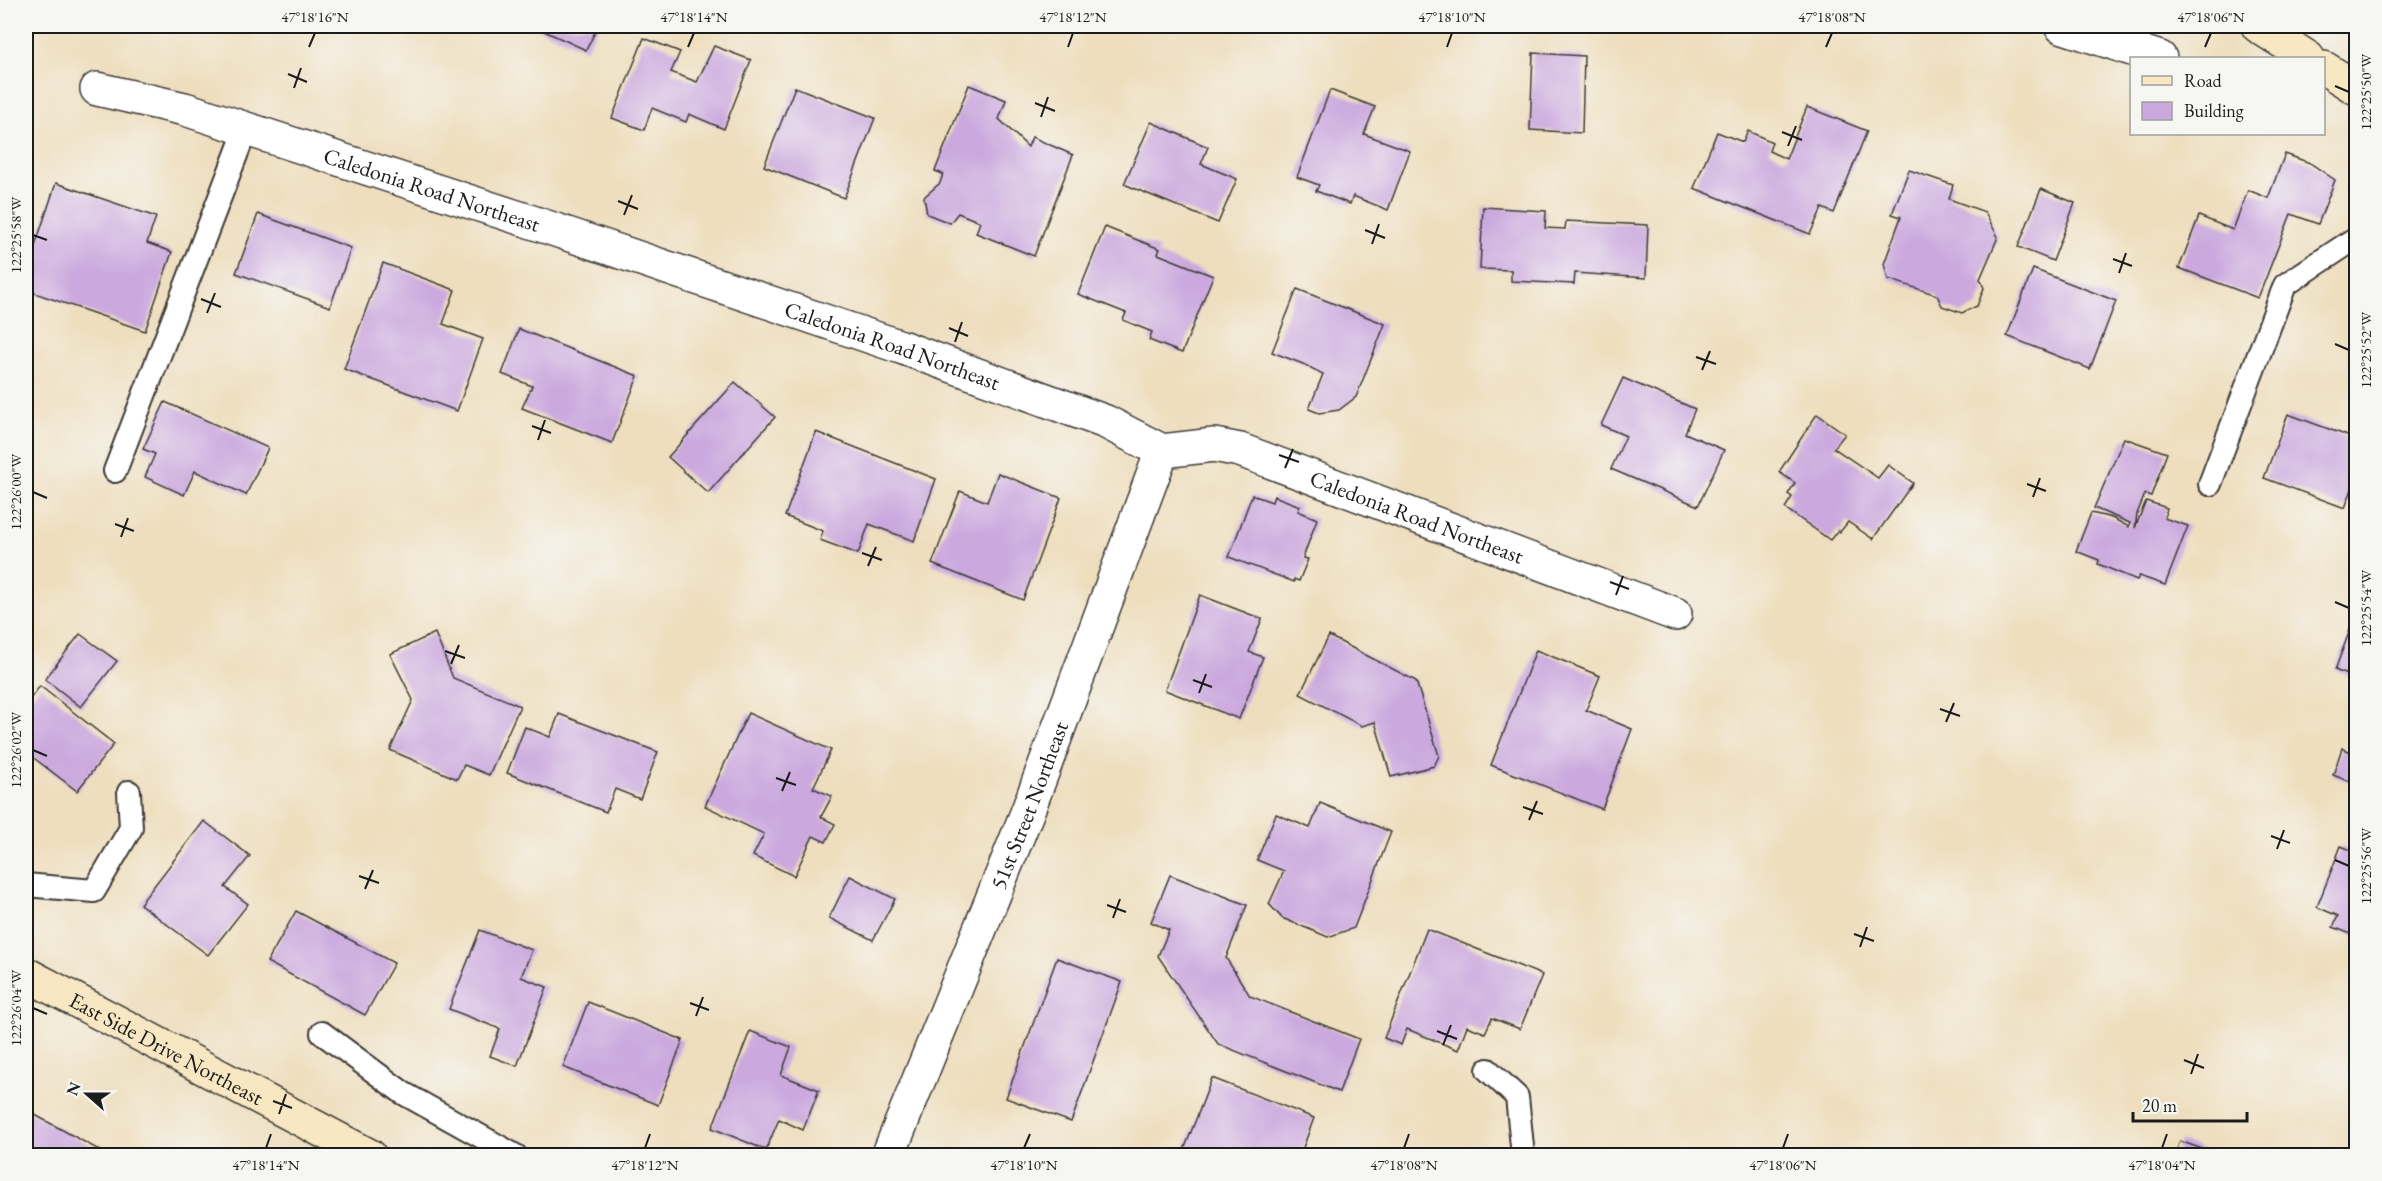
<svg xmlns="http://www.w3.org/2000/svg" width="2382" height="1181" font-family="'EB Garamond',serif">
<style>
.building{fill:#cba9de}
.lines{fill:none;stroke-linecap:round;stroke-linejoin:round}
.lane-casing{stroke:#3c3934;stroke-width:26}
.street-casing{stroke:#3c3934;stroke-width:36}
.secondary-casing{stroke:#3c3934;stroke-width:36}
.lane{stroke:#fff;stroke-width:22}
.street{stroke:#fff;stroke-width:33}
.secondary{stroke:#f7e8c3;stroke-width:33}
.ticks{fill:none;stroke:#1c1c1c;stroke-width:2}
.labels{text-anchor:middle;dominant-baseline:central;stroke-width:5;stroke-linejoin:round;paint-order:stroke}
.street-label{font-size:22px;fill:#1c1c1c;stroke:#f6f6f2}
.neatline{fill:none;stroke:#1c1c1c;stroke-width:2}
.ticks-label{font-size:15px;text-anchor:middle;fill:#1c1c1c}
</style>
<rect width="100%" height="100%" fill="#f6f6f2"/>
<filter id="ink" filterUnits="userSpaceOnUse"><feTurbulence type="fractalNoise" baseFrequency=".0167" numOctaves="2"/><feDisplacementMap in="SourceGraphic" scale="12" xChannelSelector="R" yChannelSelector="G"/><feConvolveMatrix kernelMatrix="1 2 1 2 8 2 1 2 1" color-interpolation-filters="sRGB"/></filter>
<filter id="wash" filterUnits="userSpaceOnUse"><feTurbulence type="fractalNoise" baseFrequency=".008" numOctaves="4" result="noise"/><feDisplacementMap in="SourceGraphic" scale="24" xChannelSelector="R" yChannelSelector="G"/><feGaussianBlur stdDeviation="1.35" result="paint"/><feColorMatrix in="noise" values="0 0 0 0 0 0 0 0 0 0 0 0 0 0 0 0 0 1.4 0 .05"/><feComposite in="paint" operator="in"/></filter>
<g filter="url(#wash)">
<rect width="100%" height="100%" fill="#eedebe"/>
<g id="blocks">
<g class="building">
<path d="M533 26H598L586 50Z"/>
<path d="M644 38 680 52 671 72 697 82 714 46 751 60 724 129 689 114 686 122 652 108 644 130 612 118Z"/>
<path d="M1533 53 1584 56 1582 133 1530 130Z"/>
<path d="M969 85 1006 100 999 119 1028 147 1032 137 1073 155 1034 256 976 233 980 222 958 213 950 223 927 214 924 197 940 183 943 174 935 171Z"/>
<path d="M795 87 875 118 844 198 764 166Z"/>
<path d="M1330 90 1375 107 1364 134 1410 151 1388 210 1353 196 1350 204 1316 191 1319 185 1297 177Z"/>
<path d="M1807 107 1867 131 1834 213 1822 208 1810 234 1694 188 1717 132 1743 142 1748 131 1772 142 1769 151 1786 159Z"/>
<path d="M1151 122 1208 147 1201 164 1237 179 1218 223 1124 184Z"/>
<path d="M2285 154 2310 163 2335 180 2318 224 2291 214 2258 298 2179 268 2199 216 2233 230 2248 190 2268 198Z"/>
<path d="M1909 170 1953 185 1949 199 1985 212 1998 237 1980 279 1984 288 1977 306 1962 313 1942 306 1937 295 1888 279 1884 264 1901 217 1892 214Z"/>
<path d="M56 183 156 217 147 243 172 252 145 331 26 290V273Z"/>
<path d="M2041 189 2075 203 2053 261 2018 247Z"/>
<path d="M1483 207 1546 211 1545 228 1565 229 1566 221 1648 225 1646 278 1575 273 1574 284 1511 281V270L1480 269Z"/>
<path d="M258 214 351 248 330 307 236 273Z"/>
<path d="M1105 227 1160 249 1158 254 1213 276 1182 353 1149 340 1152 332 1123 320 1126 313 1078 294Z"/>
<path d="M383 263 455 290 443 324 483 339 457 411 344 369Z"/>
<path d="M2033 269 2116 301 2090 369 2007 336Z"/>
<path d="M1297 289 1385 324 1356 397 1339 410 1319 413 1309 409 1323 374 1303 364 1272 352Z"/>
<path d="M519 329 638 376 612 443 522 408 532 386 502 374Z"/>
<path d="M1623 378 1695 409 1685 433 1724 450 1698 506 1611 469 1626 436 1601 425Z"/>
<path d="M735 382 775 417 708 493 668 457Z"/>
<path d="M165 402 268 448 246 495 195 471 184 495 145 477 155 454 143 449Z"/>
<path d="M1817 414 1845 434 1834 448 1878 478 1888 465 1913 483 1873 539 1848 522 1840 532 1838 530 1830 540 1785 508 1792 497 1788 494 1795 483 1779 472Z"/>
<path d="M2288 414 2356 439V478L2345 508 2264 478Z"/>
<path d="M816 432 936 479 914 541 869 524 858 554 820 540 823 531 785 516Z"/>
<path d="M2124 438 2167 453 2151 496 2145 494 2137 514 2135 528 2146 501 2167 508 2164 518 2188 526 2165 585 2139 576 2137 580 2098 564 2099 560 2076 551 2091 513 2112 518 2129 527 2130 523 2094 508Z"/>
<path d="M998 473 1061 498 1023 600 932 564 960 491 987 502Z"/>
<path d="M1252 495 1272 502 1274 496 1300 506 1298 511 1317 519 1303 558 1308 559 1299 581 1294 579V582L1229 557Z"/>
<path d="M1200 595 1262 619 1249 652 1263 657 1239 719 1165 690Z"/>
<path d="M2356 614V679L2335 670Z"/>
<path d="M435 633 453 678 520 706 489 775 464 765 457 779 390 750 413 700 390 654Z"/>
<path d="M80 634 117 661 81 707 45 679Z"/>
<path d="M1329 636 1416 681 1439 756 1434 766 1391 777 1375 722 1362 726 1300 694Z"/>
<path d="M1536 650 1600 676 1586 710 1632 729 1602 809 1491 765Z"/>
<path d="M40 686 114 744 77 791 26 752V704Z"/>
<path d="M748 713 831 750 813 788 832 796 821 817 835 824 826 842 813 836 794 876 753 856 764 834 705 806Z"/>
<path d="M559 714 658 752 640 799 615 789 606 812 507 773 525 727 550 737Z"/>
<path d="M2342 748 2356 754V784L2333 775Z"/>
<path d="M1320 803 1391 832 1354 928 1328 937 1282 918 1269 904 1284 871 1257 860 1276 814 1310 828Z"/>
<path d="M204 821 250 856 225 887 248 904 208 955 140 904Z"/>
<path d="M2341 846 2356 852V936L2333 927 2338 916 2317 907Z"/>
<path d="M1170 875 1247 905 1226 958 1250 996 1359 1039 1339 1092 1218 1044 1158 956 1169 930 1151 922Z"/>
<path d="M850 876 895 899 873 940 829 918Z"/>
<path d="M296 911 394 963 365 1015 267 962Z"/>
<path d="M1427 929 1542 975 1520 1029 1492 1018 1485 1033 1467 1026 1458 1050 1407 1029 1401 1045 1384 1038Z"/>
<path d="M480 930 532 950 521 977 547 987 517 1066 490 1056 500 1029 449 1009Z"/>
<path d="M1057 958 1122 982 1071 1122 1006 1098Z"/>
<path d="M588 1002 683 1040 658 1105 563 1067Z"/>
<path d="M750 1031 791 1047 781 1075 819 1090 803 1130 779 1119 766 1150 712 1128Z"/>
<path d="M1212 1078 1314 1118 1300 1156H1198L1184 1150Z"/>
<path d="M26 1110 101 1151 99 1156H26Z"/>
<path d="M2180 1141 2219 1155V1156H2175Z"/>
</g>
</g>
</g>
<g filter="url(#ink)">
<use href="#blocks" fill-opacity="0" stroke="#3c3934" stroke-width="1.5"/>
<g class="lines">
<g class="lane-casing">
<g id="lane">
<path d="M115 471 246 129"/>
<path d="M2210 484 2285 285 2356 238"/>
<path d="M26 885 94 891 131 828 129 792"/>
<path d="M322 1033 403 1093 516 1156"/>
<path d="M1488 1070 1517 1097 1523 1156"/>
</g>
</g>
<g class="street-casing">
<g id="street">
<path d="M2061 26 2160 58"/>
<path id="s1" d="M97 89 185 109 532 222 901 347 1106 422 1162 451 1214 445 1240 450 1675 614"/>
<path id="s2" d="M888 1156 1027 813 1162 451"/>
</g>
</g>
<g class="secondary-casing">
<g id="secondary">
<path d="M2258 26 2308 58"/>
<path d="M2324 68 2356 88"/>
<path id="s3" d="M26 974 370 1156"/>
</g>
</g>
<use href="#lane" class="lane"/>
<use href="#street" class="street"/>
<use href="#secondary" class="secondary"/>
</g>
</g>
<path class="ticks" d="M309 47 315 33M688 47 694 33M1068 47 1073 33M1447 47 1452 33M1826 47 1832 33M2205 47 2211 33M288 74 307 82M2335 86 2349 92M294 88 301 68M1035 103 1055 111M1041 117 1048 97M1782 132 1802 140M1788 146 1796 126M618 201 638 209M624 215 632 195M1365 230 1385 238M33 235 47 240M1372 244 1379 224M2113 259 2132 266M2119 273 2126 253M201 299 221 307M207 313 215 293M949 328 968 336M955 342 962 322M2335 344 2349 350M1696 357 1716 364M1702 370 1710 351M532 426 551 433M538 440 545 420M1279 455 1299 462M1285 468 1293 449M2027 484 2046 491M33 492 47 498M2033 497 2040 478M115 524 134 531M121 537 128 518M862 553 882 560M868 566 876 547M1610 582 1629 589M1616 595 1623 576M2335 602 2349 608M445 651 465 658M451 664 459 645M1193 680 1212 687M1199 693 1206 674M1940 709 1960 716M1946 722 1954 703M33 750 47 756M776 778 796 785M782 791 790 772M1523 807 1543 814M1529 820 1537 801M2271 836 2290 843M2277 849 2284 830M2335 860 2349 866M359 876 379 883M365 889 373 870M1107 905 1126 912M1113 918 1120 899M1854 934 1874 941M1860 947 1867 927M690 1003 709 1010M33 1008 47 1014M696 1016 703 997M1437 1031 1457 1039M1443 1045 1451 1025M2184 1060 2204 1068M2191 1074 2198 1054M273 1101 292 1108M279 1114 286 1094M266 1148 271 1134M645 1148 650 1134M1024 1148 1030 1134M1404 1148 1409 1134M1783 1148 1788 1134M2162 1148 2167 1134"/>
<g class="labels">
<g class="street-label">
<text stroke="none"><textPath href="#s1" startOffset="350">Caledonia Road Northeast</textPath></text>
<text stroke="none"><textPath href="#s1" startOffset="836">Caledonia Road Northeast</textPath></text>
<text stroke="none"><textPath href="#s1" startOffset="1394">Caledonia Road Northeast</textPath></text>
<text stroke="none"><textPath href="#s2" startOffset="378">51st Street Northeast</textPath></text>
<text stroke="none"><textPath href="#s3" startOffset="159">East Side Drive Northeast</textPath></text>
</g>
</g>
<rect width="2382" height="1181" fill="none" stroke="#f6f6f2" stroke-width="66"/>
<rect x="2130" y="57" width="195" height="78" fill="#f6f6f2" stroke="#9f9f9c" stroke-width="1.5"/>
<rect x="2142" y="76" width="30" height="9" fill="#f7e8c3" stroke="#9f9f9c" stroke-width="1.5"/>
<text x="2184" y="87" font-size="18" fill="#1c1c1c">Road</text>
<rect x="2142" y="102" width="30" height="18" fill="#cba9de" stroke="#9f9f9c" stroke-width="1.5"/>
<text x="2184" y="117" font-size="18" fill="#1c1c1c">Building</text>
<g transform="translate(87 1094) rotate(291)" stroke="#f6f6f2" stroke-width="4.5" paint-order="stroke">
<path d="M0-4.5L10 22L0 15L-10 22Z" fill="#1c1c1c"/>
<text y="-9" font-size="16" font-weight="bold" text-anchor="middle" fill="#1c1c1c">N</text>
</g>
<path d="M2133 1112v9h114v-9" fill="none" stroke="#1c1c1c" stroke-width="3"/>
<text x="2142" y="1112" font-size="18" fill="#1c1c1c" stroke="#f6f6f2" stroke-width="4.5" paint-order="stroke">20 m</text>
<rect x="33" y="33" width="2316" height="1115" class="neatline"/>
<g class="ticks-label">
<text x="315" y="22">47°18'16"N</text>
<text x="694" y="22">47°18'14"N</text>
<text x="1073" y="22">47°18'12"N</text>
<text x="1452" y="22">47°18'10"N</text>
<text x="1832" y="22">47°18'08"N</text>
<text x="2211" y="22">47°18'06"N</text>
<text transform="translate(2366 92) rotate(-90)" y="5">122°25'50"W</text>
<text transform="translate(16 235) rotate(-90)" y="5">122°25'58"W</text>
<text transform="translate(2366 350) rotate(-90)" y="5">122°25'52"W</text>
<text transform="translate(16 492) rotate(-90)" y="5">122°26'00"W</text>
<text transform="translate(2366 608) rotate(-90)" y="5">122°25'54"W</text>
<text transform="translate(16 750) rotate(-90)" y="5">122°26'02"W</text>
<text transform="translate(2366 866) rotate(-90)" y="5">122°25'56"W</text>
<text transform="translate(16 1008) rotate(-90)" y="5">122°26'04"W</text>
<text x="266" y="1170">47°18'14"N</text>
<text x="645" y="1170">47°18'12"N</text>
<text x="1024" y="1170">47°18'10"N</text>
<text x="1404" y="1170">47°18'08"N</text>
<text x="1783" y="1170">47°18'06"N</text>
<text x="2162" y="1170">47°18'04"N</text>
</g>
</svg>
